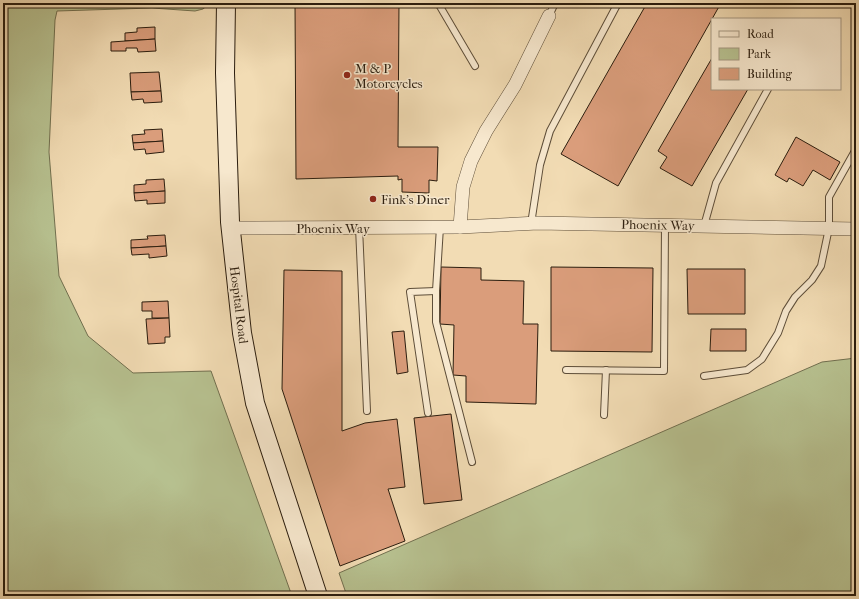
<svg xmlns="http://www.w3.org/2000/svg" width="859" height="599" font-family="'IM FELL French Canon',serif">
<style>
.green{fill:#b7c190;stroke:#716f4f}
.building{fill:#da9d7b;stroke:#2b1d0e}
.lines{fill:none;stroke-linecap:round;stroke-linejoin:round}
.lane-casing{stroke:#5d4d38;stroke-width:8}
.street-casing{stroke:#5d4d38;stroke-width:14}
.secondary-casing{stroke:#2b1d0e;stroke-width:20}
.lane{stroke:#f7e8ce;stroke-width:6}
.street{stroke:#f7e8ce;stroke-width:13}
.secondary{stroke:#f7e8ce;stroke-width:18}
.poi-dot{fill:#8f2418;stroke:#f7e8ce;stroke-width:1.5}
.labels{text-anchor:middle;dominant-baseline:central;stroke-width:3;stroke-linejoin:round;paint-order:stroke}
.poi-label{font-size:13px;fill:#2b1d0e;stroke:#f7e8ce;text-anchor:start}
.street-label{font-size:13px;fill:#2b1d0e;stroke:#f7e8ce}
</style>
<rect width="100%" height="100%" fill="#f2dcb4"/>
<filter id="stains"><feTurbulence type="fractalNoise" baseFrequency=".005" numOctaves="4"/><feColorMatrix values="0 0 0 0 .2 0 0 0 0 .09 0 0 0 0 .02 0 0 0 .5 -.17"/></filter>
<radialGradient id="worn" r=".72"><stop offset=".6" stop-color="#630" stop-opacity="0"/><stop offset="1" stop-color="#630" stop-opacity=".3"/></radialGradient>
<g class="green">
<path d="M3 3H210L203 9 195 11 152 8 57 11 55 20 49 152 59 276 88 336 133 373 211 371 292 596H3Z"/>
<path d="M856 358V596H347L339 573 822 362Z"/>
</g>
<g class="building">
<path d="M295 3H399L398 147H438L437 181 429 180V193L402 192V179L398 180V176L296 179Z"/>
<path d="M647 3H721L618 186 561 154Z"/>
<path d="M155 27V39L125 41V33L137 32V28Z"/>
<path d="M155 39 156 51 138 52 137 48H126V51H111V42Z"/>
<path d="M712 58V89H748L692 186 660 168 667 157 658 151Z"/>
<path d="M159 72 161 91 131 92 130 73Z"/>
<path d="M161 91 162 102 144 103 143 99 132 100 131 92Z"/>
<path d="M162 129 163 141 133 143 132 135 145 134 144 130Z"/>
<path d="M796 137 840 162 830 180 813 170 803 186 789 178 787 182 775 175Z"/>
<path d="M163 141 164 152 146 154 145 149 134 150 133 143Z"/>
<path d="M164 179 165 191 134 193V185L146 184V180Z"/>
<path d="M165 191V203L147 204V200L135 201 134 193Z"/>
<path d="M165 235 166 246 131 248V240L148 239 147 236Z"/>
<path d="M166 246 167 256 149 258V254L132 255 131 248Z"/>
<path d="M441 267 481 268V280L524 281 523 324H538L536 404 466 402V376L453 375 454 325 440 324Z"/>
<path d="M551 267 653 268 652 352 551 351Z"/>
<path d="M687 269H745V314H688Z"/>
<path d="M284 270 342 271V431L365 423 397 419 405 487 388 489 405 541 340 566 282 389Z"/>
<path d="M168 301 169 318H152V311H142V302Z"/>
<path d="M169 318 170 337H165V343L148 344 146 319Z"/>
<path d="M711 329H746V351H710Z"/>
<path d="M404 331 408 372 397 374 392 332Z"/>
<path d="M451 414 462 500 424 504 414 418Z"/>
</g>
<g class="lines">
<g class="lane-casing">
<g id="lane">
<path d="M438 3 475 66"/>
<path d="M549 16 555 3"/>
<path d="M531 224 540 165 550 131 618 3"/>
<path d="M704 226 716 183 768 89"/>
<path d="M359 227 367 411"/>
<path d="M440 227 436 291V322L472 462"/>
<path d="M566 370 664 371 665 225"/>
<path d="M704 376 747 370 762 359 778 333 786 311 795 297 812 280 821 266 829 228V197L856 149"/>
<path d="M428 413 410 292 436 291"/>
<path d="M604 415 606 370"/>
</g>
</g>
<g class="street-casing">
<g id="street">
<path d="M460 227 463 187 471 161 486 131 515 85 549 16"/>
<path d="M230 228 460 227 538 223 856 229"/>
</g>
</g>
<g class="secondary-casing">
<path id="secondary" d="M226 3 225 73 230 222 242 333 255 403 318 596"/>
</g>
<use href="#lane" class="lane"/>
<use href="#street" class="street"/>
<use href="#secondary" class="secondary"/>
</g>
<g class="poi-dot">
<circle cx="347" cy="75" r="4"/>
<circle cx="373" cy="199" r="4"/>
</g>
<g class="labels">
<g class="poi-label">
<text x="355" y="68">M &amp; P<tspan x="355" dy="15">Motorcycles</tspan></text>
<text x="381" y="199">Fink's Diner</text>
</g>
<g class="street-label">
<text transform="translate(658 225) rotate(1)">Phoenix Way</text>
<text x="333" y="228">Phoenix Way</text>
<text transform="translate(239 305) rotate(83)">Hospital Road</text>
</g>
</g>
<rect width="859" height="599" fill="none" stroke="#f2dcb4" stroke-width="16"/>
<rect x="4" y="4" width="851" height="591" fill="none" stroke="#2b1d0e" stroke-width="2"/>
<rect x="8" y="8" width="843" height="583" fill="none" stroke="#2b1d0e"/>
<rect x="711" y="18" width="130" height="72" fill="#f7e8ce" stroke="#a59781"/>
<rect x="719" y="31" width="20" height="6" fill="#f7e8ce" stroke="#a59781"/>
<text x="747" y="38" font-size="12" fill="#2b1d0e">Road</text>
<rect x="719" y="48" width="20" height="12" fill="#b7c190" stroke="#a59781"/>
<text x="747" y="58" font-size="12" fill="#2b1d0e">Park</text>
<rect x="719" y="68" width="20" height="12" fill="#da9d7b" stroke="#a59781"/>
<text x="747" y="78" font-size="12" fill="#2b1d0e">Building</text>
<rect width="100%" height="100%" filter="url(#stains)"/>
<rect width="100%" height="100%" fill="url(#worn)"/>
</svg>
